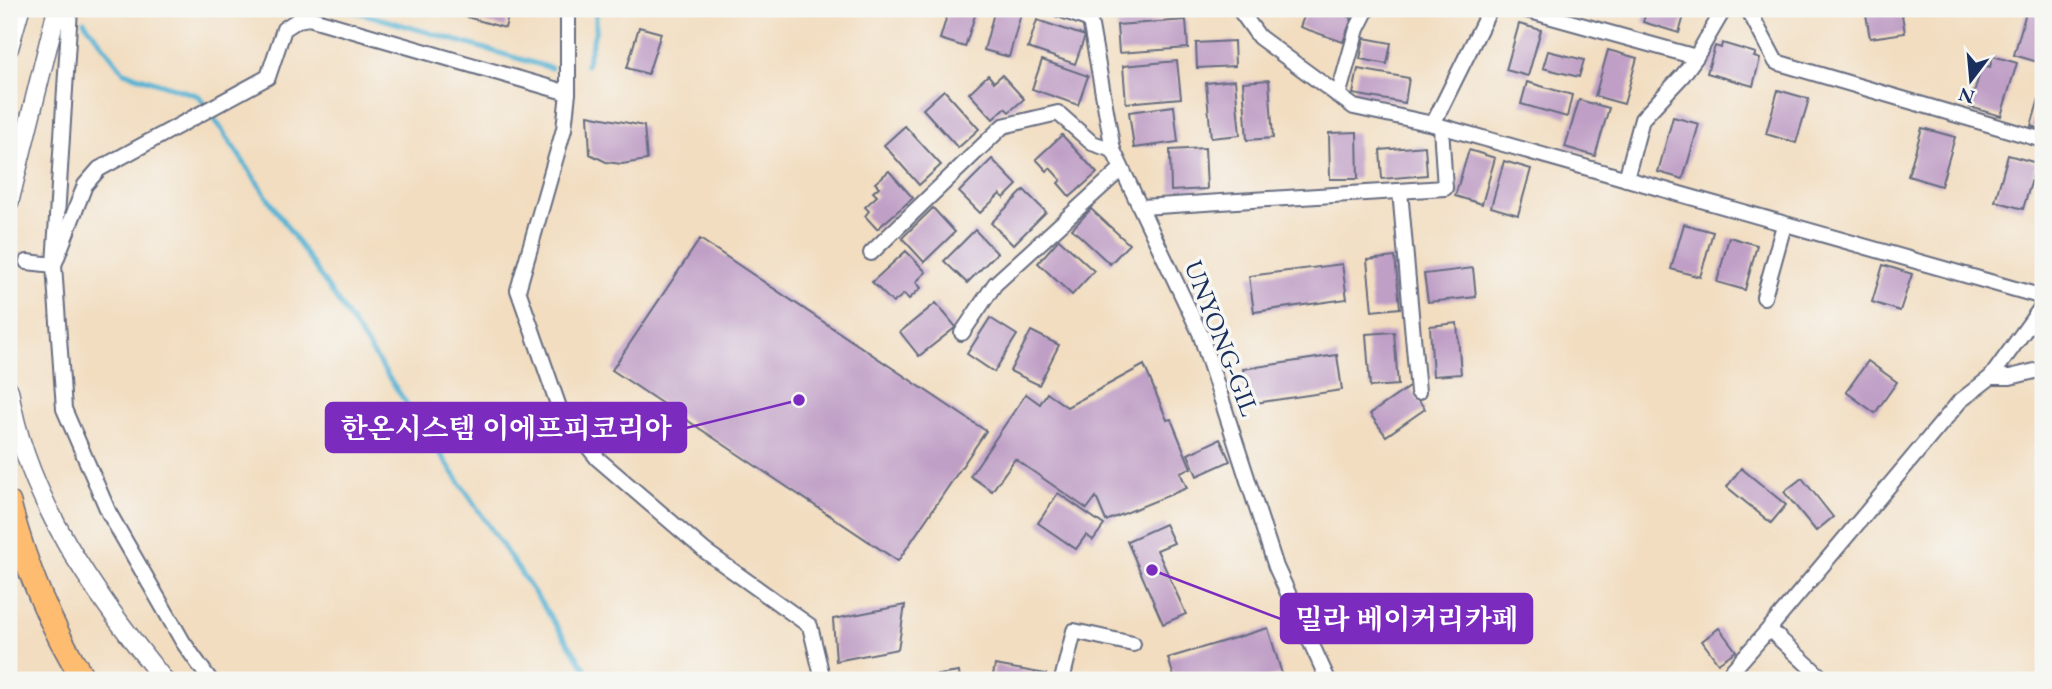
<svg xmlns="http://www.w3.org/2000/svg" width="2052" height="689" font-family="'EB Garamond','Noto Serif KR',serif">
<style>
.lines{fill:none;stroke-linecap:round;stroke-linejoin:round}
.stream{stroke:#55b2d3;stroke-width:5}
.building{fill:#c09fc6}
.minor-tunnel{stroke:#c7baac;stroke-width:14;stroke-dasharray:14 7;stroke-linecap:butt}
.minor-casing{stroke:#666c80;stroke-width:18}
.tertiary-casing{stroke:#666c80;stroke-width:21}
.primary-casing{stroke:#666c80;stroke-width:26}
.minor{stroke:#fff;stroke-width:14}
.tertiary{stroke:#fff;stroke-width:18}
.primary{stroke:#febc70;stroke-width:23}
.labels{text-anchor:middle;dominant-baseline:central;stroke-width:7;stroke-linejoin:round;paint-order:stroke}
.street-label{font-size:26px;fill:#1b2f5e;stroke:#f6f6f2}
.leader{fill:none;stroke:#7b2cbf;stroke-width:2.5}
.callout-dot{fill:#7b2cbf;stroke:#f6f6f2;stroke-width:2.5}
.callout{fill:#7b2cbf;stroke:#7b2cbf;stroke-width:2.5}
.callout-label{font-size:28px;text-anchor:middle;font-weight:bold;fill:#fff}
</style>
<rect width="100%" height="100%" fill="#f6f6f2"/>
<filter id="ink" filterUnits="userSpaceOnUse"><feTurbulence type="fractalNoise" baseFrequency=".0143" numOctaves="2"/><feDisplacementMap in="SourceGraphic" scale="14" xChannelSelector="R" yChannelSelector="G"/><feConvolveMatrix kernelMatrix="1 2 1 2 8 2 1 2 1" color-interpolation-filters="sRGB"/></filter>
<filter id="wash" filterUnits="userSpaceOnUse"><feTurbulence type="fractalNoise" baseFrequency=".00686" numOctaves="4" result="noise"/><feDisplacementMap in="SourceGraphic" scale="28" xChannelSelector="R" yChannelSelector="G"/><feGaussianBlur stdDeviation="1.57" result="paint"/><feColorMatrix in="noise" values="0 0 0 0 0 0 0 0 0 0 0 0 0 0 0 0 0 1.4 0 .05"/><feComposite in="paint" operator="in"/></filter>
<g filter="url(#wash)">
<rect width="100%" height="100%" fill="#f2ddc0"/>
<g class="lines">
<g class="stream">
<path d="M195 9 214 11 246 9"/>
<path d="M347 9 551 68"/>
<path d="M84 21 124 72 199 96 593 680"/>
<path d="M586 65 596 29V9"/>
</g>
</g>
<g id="blocks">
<g class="building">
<path d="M439 9H510L505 28Z"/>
<path d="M949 9H977L965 47 940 39Z"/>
<path d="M995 9 1022 10 1009 57 984 50Z"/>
<path d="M1307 9H1327L1352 18 1343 42 1300 27Z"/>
<path d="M1647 9H1686L1679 33 1643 22Z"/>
<path d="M1865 9H1901L1905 33 1870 38Z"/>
<path d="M2027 9H2043L2041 63 2014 55Z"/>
<path d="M1037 20 1085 36 1075 64 1028 48Z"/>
<path d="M1186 20 1188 48 1119 53 1117 25Z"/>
<path d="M1519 24 1541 30 1528 76 1506 70Z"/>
<path d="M639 27 661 33 648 74 627 68Z"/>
<path d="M1364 38 1391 43 1387 64 1360 59Z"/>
<path d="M1234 41 1235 66 1197 68 1196 43Z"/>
<path d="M1722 43 1756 53 1754 57 1760 59 1753 86 1707 73 1715 46 1721 48Z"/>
<path d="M1608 50 1637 58 1624 104 1595 96Z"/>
<path d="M1548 51 1584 60 1579 77 1543 68Z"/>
<path d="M1993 56 2017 63 2001 116 1970 107 1982 65 1990 67Z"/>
<path d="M1042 60 1088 76 1078 105 1032 89Z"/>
<path d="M1177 61 1181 98 1126 103 1123 66Z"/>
<path d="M1358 69 1409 78 1405 103 1353 94Z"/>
<path d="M988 75 994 82 1002 75 1024 99 1009 112 1005 108 993 119 969 93Z"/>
<path d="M1235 80 1240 135 1211 138 1206 83Z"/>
<path d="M1269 80 1273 138 1247 140 1243 82Z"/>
<path d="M1527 82 1572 95 1567 117 1521 104Z"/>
<path d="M2043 85V130L2031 126Z"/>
<path d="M944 90 979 129 958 148 923 109Z"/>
<path d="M1778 90 1809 99 1796 143 1766 134Z"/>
<path d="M1579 100 1609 108 1595 156 1565 147Z"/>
<path d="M1174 106 1178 142 1134 148 1129 112Z"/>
<path d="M588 115 644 126 647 160 622 164 606 162 590 154Z"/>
<path d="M1673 117 1699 124 1683 179 1658 172Z"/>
<path d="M905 126 941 165 919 185 884 145Z"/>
<path d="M1922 128 1955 137 1941 186 1908 176Z"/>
<path d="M1357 132 1358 179H1330L1329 133Z"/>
<path d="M1062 135 1097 173 1070 197 1058 183 1061 180 1050 168 1047 171 1036 159Z"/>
<path d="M1425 146 1427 175 1382 179 1380 150Z"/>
<path d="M1205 148 1207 189 1171 191 1170 150Z"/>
<path d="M1469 150 1495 158 1482 204 1455 196Z"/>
<path d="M2008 155 2037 163 2023 209 1995 201Z"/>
<path d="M992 159 1017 185 1004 198 1000 194 980 213 959 192Z"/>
<path d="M1504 161 1531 169 1518 215 1491 207Z"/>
<path d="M889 171 913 198 877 229 865 216 869 211 865 207 877 196 873 192 879 187 875 183Z"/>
<path d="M1024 190 1046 212 1013 245 991 223Z"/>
<path d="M933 208 955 232 924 262 902 238Z"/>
<path d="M1091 209 1129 244 1110 264 1072 229Z"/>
<path d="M1684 224 1713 232 1700 277 1671 269Z"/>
<path d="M975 230 997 253 967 283 944 261Z"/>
<path d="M1729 237 1757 245 1745 290 1717 282Z"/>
<path d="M700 239 986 431 898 561 612 370Z"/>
<path d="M1059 239 1094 271 1072 295 1038 263Z"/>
<path d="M906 251 926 272 916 282 921 288 909 299 904 294 893 303 872 282Z"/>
<path d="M1395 257 1400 308 1372 311 1367 260Z"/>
<path d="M1342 264 1347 299 1254 312 1249 276Z"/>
<path d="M1883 265 1912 274 1900 311 1872 302Z"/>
<path d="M1473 268 1476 297 1428 302 1424 274Z"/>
<path d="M936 303 956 327 919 356 900 332Z"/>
<path d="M990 318 1017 335 994 372 967 354Z"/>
<path d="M1457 323 1461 374 1433 376 1430 326Z"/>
<path d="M1031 331 1059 345 1039 385 1010 371Z"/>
<path d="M1394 332 1398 385 1370 387 1366 334Z"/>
<path d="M1337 355 1342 390 1249 404 1243 369Z"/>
<path d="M1868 361 1897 382 1875 413 1846 392Z"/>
<path d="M1144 365 1167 420 1171 419 1191 468 1180 472 1187 488 1106 521 1096 497 1087 509 1015 459 992 491 970 476 1026 394 1040 404 1047 393 1067 407Z"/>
<path d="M1409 387 1425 409 1386 436 1370 414Z"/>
<path d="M1220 439 1230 461 1197 476 1188 454Z"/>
<path d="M1741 468 1786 505 1771 523 1727 487Z"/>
<path d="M1802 478 1833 517 1816 531 1784 492Z"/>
<path d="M1058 493 1104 525 1093 540 1086 535 1076 549 1038 523Z"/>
<path d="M1165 524 1174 543 1157 550 1186 614 1163 624 1127 541Z"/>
<path d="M905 605 898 649 836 661 833 619Z"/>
<path d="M1268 628 1282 674 1260 680H1175L1168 658Z"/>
<path d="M1719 628 1736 651 1718 663 1702 641Z"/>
<path d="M995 665 1046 674 1044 680H992Z"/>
<path d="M959 672 960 680H912V679Z"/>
</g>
</g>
</g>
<g filter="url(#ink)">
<use href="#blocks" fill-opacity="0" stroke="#666c80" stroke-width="2"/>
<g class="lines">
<path class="minor-tunnel" d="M9 259 27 262"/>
<g class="minor-casing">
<g id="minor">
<path d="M568 9V93L564 129 518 290 561 413 598 459 705 551 810 626 823 680"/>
<path d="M1059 9 1090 20"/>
<path d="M1088 9 1113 150 1200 333 1276 567 1328 680"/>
<path d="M1239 9 1259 37 1354 107 1433 124 2043 297"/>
<path d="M1523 9 1696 57 1683 75 1642 119 1626 179"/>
<path d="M1748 9 1776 62 2043 140"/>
<path d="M1696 57 1724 9"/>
<path d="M1338 96 1357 29 1367 9"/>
<path d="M1433 124 1490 9"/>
<path d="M1400 191 1418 392"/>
<path d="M1142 207 1445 188 1441 127"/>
<path d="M871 253 1003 126 1058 113 1092 143 1113 150"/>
<path d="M27 262 54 265 70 9"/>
<path d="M1764 297 1784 225"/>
<path d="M962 333 995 284 1120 170"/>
<path d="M1991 377H2010L2043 369"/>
<path d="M1769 629 1824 680"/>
<path d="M210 680 183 642 109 513 64 409 54 265 85 185 99 169 268 77 284 29 298 20 309 18 568 93"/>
<path d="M1062 680 1074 631 1133 644"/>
<path d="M1724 680 1769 629 1960 401 1991 377 2043 305"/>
</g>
</g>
<g class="tertiary-casing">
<g id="tertiary">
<path d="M9 48 20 9"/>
<path d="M9 203 57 9"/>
<path d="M9 390C26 499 96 596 164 680"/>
</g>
</g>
<g class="primary-casing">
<path id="primary" d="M9 503C25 565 50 626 84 680"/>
</g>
<use href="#minor" class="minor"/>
<use href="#tertiary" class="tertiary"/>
<use href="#primary" class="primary"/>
</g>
</g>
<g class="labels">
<g class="street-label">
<text transform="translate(1222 338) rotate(69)">UNYONG-GIL</text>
</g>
</g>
<path class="leader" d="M799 400L686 428M1152 570L1281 619"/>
<g class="callout-dot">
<circle cx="799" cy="400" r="7"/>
<circle cx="1152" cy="570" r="7"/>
</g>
<g class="callout">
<rect x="326" y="403" width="360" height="49" rx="7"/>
<rect x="1281" y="594" width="251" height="49" rx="7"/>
</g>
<g class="callout-label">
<text x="506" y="438">한온시스템 이에프피코리아</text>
<text x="1407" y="629">밀라 베이커리카페</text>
</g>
<rect width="2052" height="689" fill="none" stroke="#f6f6f2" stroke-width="35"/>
<g transform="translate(1971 80) rotate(196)" stroke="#f6f6f2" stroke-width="5" paint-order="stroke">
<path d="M0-5L12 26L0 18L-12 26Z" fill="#1b2f5e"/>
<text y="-10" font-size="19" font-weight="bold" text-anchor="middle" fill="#1b2f5e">N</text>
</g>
</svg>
